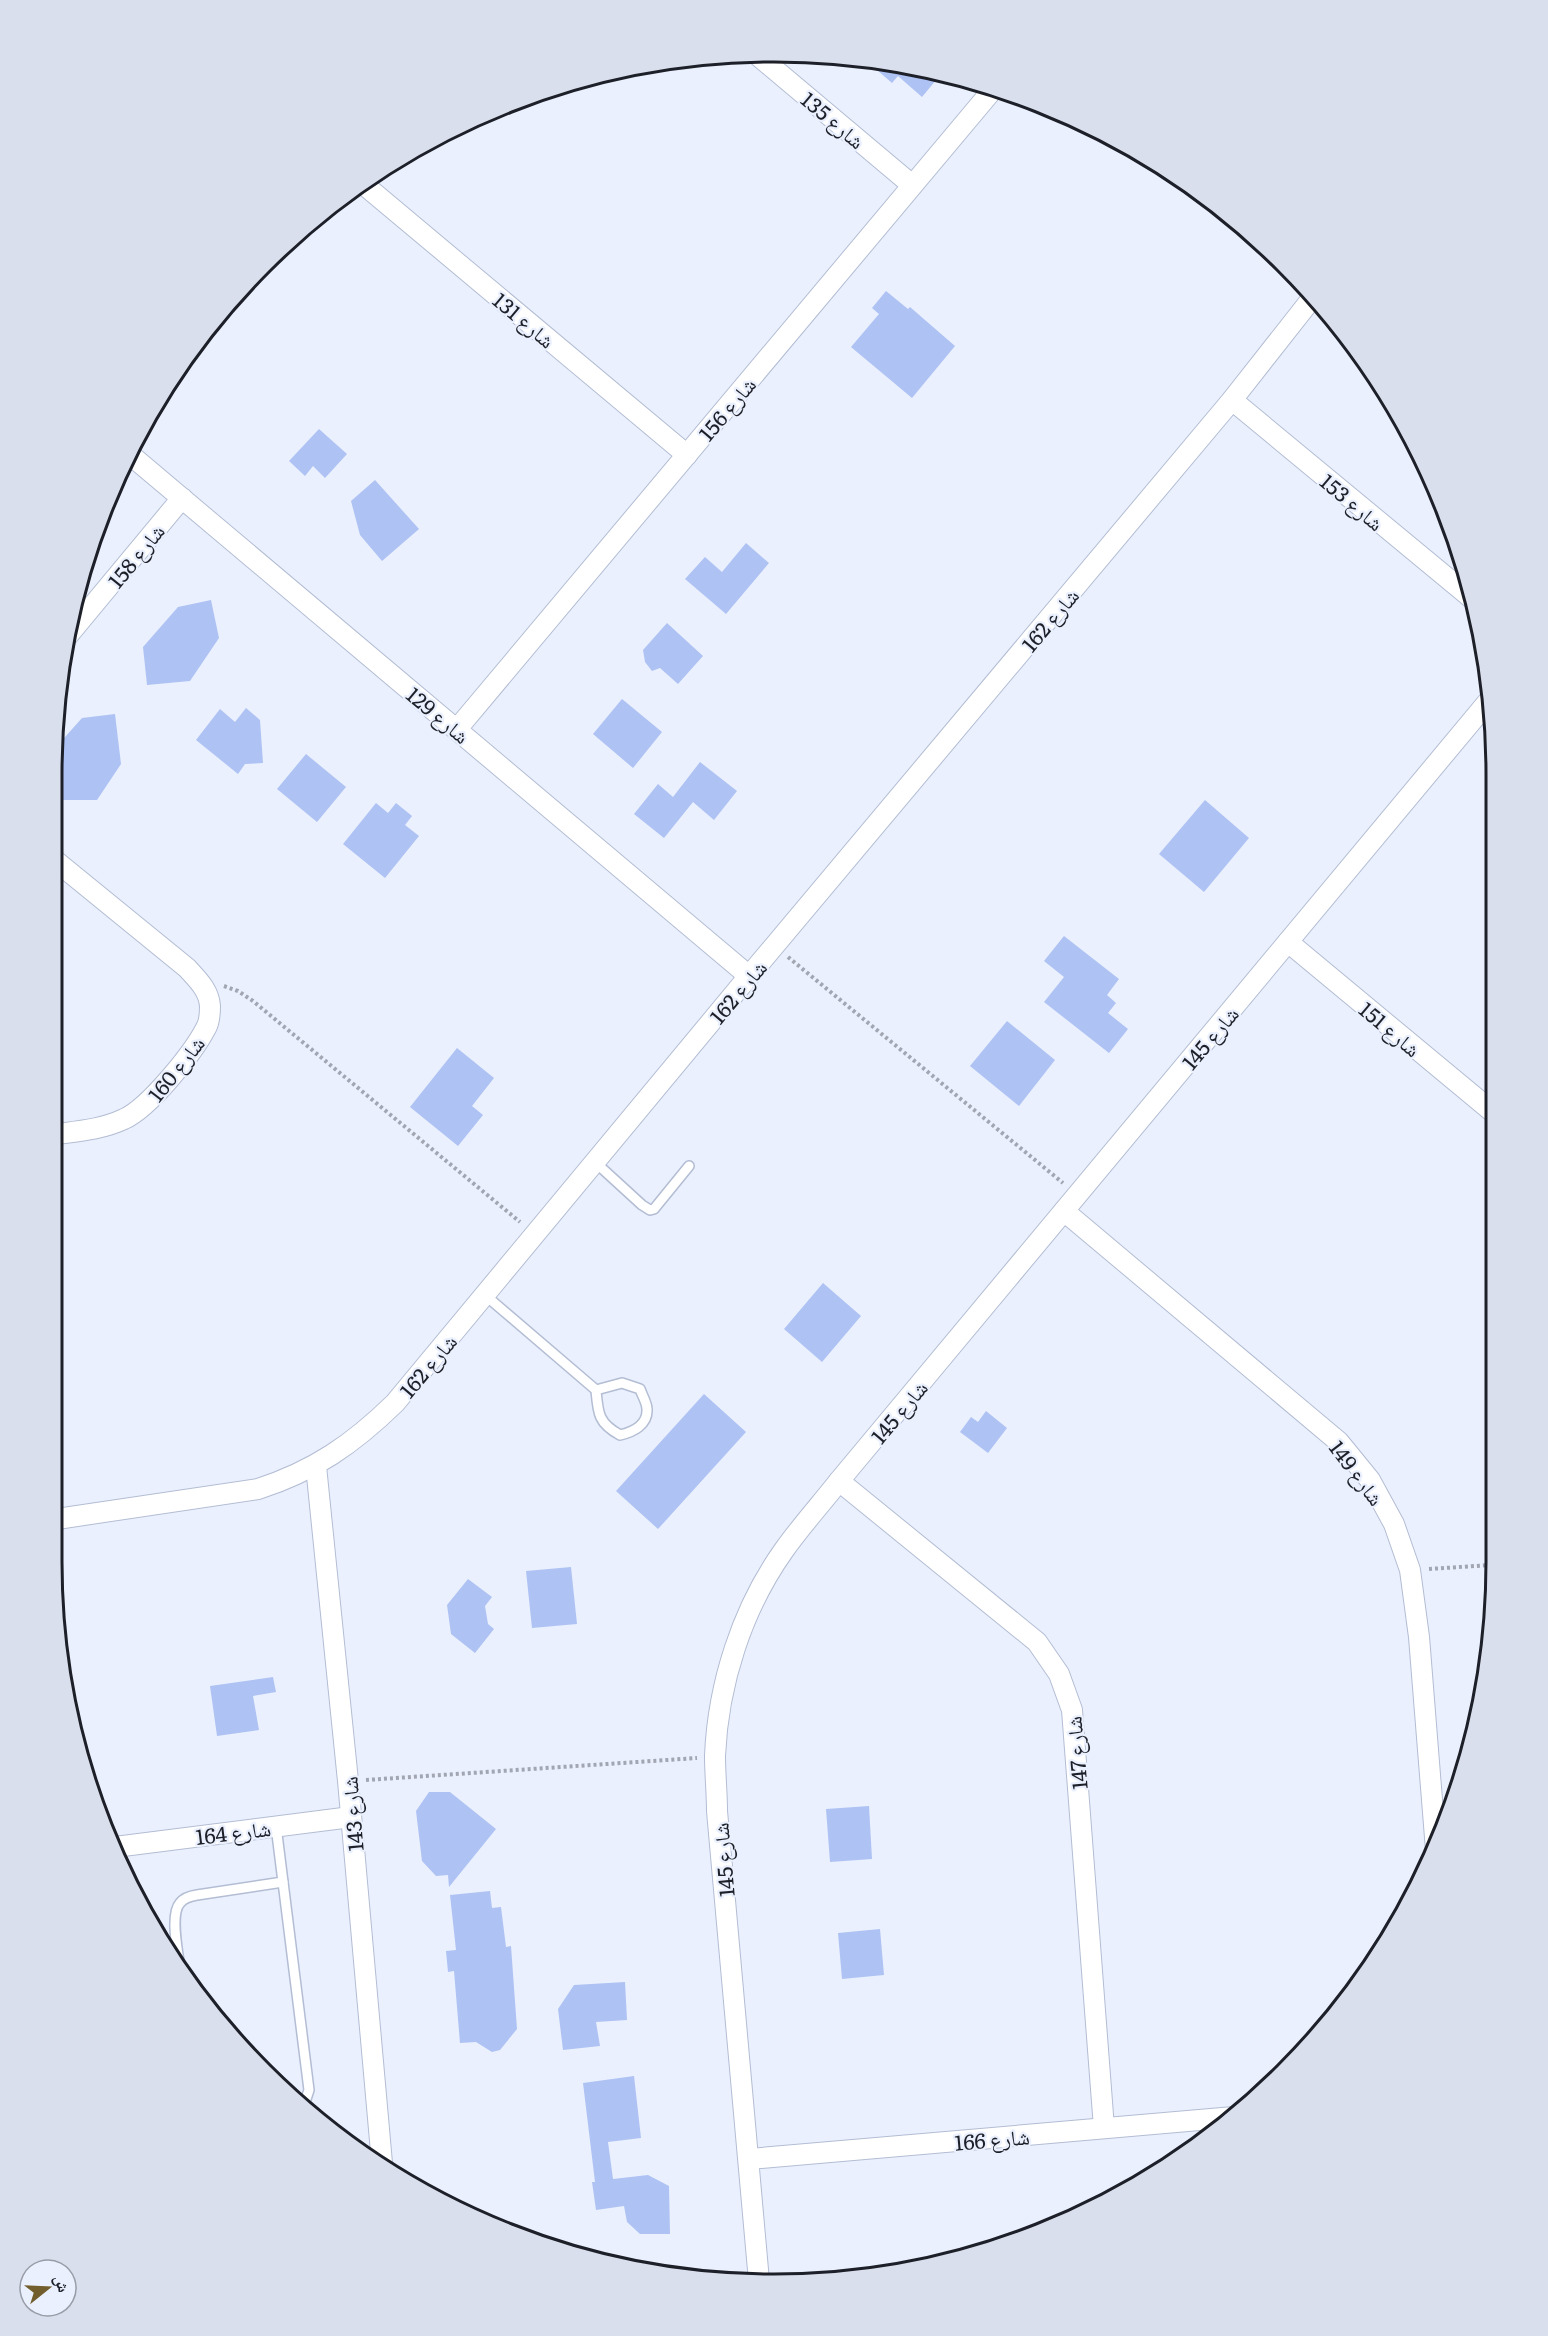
<svg xmlns="http://www.w3.org/2000/svg" width="1548" height="2336" font-family="Literata,'Noto Naskh Arabic',serif">
<style>
.building{fill:#aec2f3}
.lines{fill:none;stroke-linecap:round;stroke-linejoin:round}
.lane-casing{stroke:#b3bdd3;stroke-width:12}
.street-casing{stroke:#b3bdd3;stroke-width:22}
.path{stroke:#a1a6b2;stroke-width:4;stroke-dasharray:3 3;stroke-linecap:butt}
.lane{stroke:#fff;stroke-width:9}
.street{stroke:#fff;stroke-width:20}
.labels{text-anchor:middle;dominant-baseline:central;stroke-width:4.5;stroke-linejoin:round;paint-order:stroke}
.street-label{font-size:21px;fill:#1d2028;stroke:#eaf0fe}
.rim{fill:none;stroke:#1d2028;stroke-width:3}
</style>
<rect width="100%" height="100%" fill="#eaf0fe"/>
<g class="building">
<path d="M862 57H869L941 74 922 97 898 76 892 83Z"/>
<path d="M886 291 908 309 910 307 955 346 912 398 851 347 879 314 872 308Z"/>
<path d="M319 429 347 454 325 478 313 466 305 476 289 461Z"/>
<path d="M375 480 419 529 382 561 360 535 351 501Z"/>
<path d="M746 543 769 563 726 614 685 579 705 557 722 572Z"/>
<path d="M211 600 219 638 190 681 147 685 143 647 178 607Z"/>
<path d="M667 623 703 656 678 684 660 668 652 671 645 662 643 650Z"/>
<path d="M622 699 662 732 633 768 593 734Z"/>
<path d="M246 708 260 720 263 763 245 764 238 774 196 740 220 709 235 722Z"/>
<path d="M115 714 121 764 97 800H57V746L82 718Z"/>
<path d="M306 754 346 787 317 822 277 789Z"/>
<path d="M700 762 737 791 714 820 693 802 664 838 634 814 658 784 673 797Z"/>
<path d="M1205 800 1249 838 1204 892 1159 854Z"/>
<path d="M376 803 388 813 396 803 412 816 405 825 419 836 385 878 343 844Z"/>
<path d="M1064 936 1119 979 1107 995 1116 1003 1108 1013 1128 1029 1109 1053 1044 1002 1064 977 1044 961Z"/>
<path d="M1007 1021 1055 1060 1019 1106 970 1066Z"/>
<path d="M457 1048 494 1078 472 1106 483 1115 458 1146 410 1107Z"/>
<path d="M823 1283 861 1316 822 1362 784 1329Z"/>
<path d="M704 1394 746 1432 658 1529 616 1491Z"/>
<path d="M986 1411 1007 1428 988 1453 960 1432 971 1417 978 1422Z"/>
<path d="M571 1567 577 1624 532 1628 526 1571Z"/>
<path d="M468 1579 492 1597 485 1606 488 1624 494 1629 475 1653 451 1634 447 1605Z"/>
<path d="M273 1677 276 1692 253 1696 259 1730 217 1736 210 1686Z"/>
<path d="M429 1792H450L496 1829 449 1887 448 1875 436 1876 422 1861 416 1811Z"/>
<path d="M869 1806 872 1859 830 1862 826 1809Z"/>
<path d="M490 1891 492 1908 501 1907 506 1947 511 1946 517 2029 500 2050 492 2052 476 2042 460 2043 454 1971 448 1972 446 1951 456 1950 450 1895Z"/>
<path d="M880 1929 884 1975 842 1979 838 1933Z"/>
<path d="M625 1982 627 2020 596 2022 600 2046 563 2050 558 2009 574 1985Z"/>
<path d="M634 2076 641 2138 608 2142 613 2179 648 2175 669 2186 670 2234H640L627 2222 624 2206 596 2210 592 2182H595L583 2083Z"/>
</g>
<g class="lines">
<g class="lane-casing">
<g id="lane">
<path d="M595 1162 642 1205 650 1210 654 1209 689 1166"/>
<path d="M485 1295 596 1390 622 1383 640 1389C642 1395 647 1403 647 1409 648 1425 633 1432 620 1435 598 1423 598 1413 596 1390"/>
<path d="M276 1826 309 2090 306 2099 300 2106"/>
<path d="M181 1974C179 1958 169 1915 180 1903 184 1898 190 1896 197 1895L283 1882"/>
</g>
</g>
<g class="street-casing">
<g id="street">
<path d="M755 53 912 185"/>
<path d="M362 183 687 455"/>
<path d="M1232 400 1475 601"/>
<path d="M127 452 749 976"/>
<path d="M65 639 182 498"/>
<path d="M457 729 995 87"/>
<path d="M57 862 187 968C197 979 209 990 210 1006 210 1012 209 1023 206 1028 193 1053 149 1108 124 1119 103 1129 80 1131 57 1134"/>
<path d="M1288 942 1494 1113"/>
<path d="M1064 1211 1339 1442 1370 1480 1394 1524 1410 1570 1419 1637 1436 1850"/>
<path d="M316 1466 348 1781 382 2163"/>
<path d="M839 1481 1037 1642 1059 1674 1072 1710 1104 2128"/>
<path d="M57 1519 258 1489C314 1471 353 1444 395 1403L749 976 1232 400 1313 297"/>
<path d="M115 1847 351 1817"/>
<path d="M749 2159 1234 2117"/>
<path d="M759 2281 717 1811C717 1793 715 1774 715 1756 718 1684 742 1609 784 1550 801 1526 821 1504 839 1481L1491 698"/>
</g>
</g>
<g class="path">
<path d="M788 957 1063 1183"/>
<path d="M224 986 238 991 253 1001 520 1222"/>
<path d="M1429 1569 1491 1565"/>
<path d="M366 1780 697 1758"/>
</g>
<use href="#lane" class="lane"/>
<use href="#street" class="street"/>
</g>
<g class="labels">
<g class="street-label">
<text transform="translate(834 119) rotate(40)">شارع 135</text>
<text transform="translate(525 319) rotate(40)">شارع 131</text>
<text transform="translate(726 408) rotate(-50)">شارع 156</text>
<text transform="translate(1353 501) rotate(40)">شارع 153</text>
<text transform="translate(135 555) rotate(-51)">شارع 158</text>
<text transform="translate(1049 619) rotate(-50)">شارع 162</text>
<text transform="translate(439 714) rotate(40)">شارع 129</text>
<text transform="translate(737 991) rotate(-50)">شارع 162</text>
<text transform="translate(1391 1028) rotate(40)">شارع 151</text>
<text transform="translate(1209 1037) rotate(-50)">شارع 145</text>
<text transform="translate(175 1068) rotate(-52)">شارع 160</text>
<text transform="translate(427 1365) rotate(-50)">شارع 162</text>
<text transform="translate(898 1411) rotate(-50)">شارع 145</text>
<text transform="translate(1358 1472) rotate(53)">شارع 149</text>
<text transform="translate(1075 1753) rotate(-95)">شارع 147</text>
<text transform="translate(351 1814) rotate(-95)">شارع 143</text>
<text transform="translate(233 1831) rotate(-7)">شارع 164</text>
<text transform="translate(722 1860) rotate(-95)">شارع 145</text>
<text transform="translate(992 2138) rotate(-5)">شارع 166</text>
</g>
</g>
<path d="M0 0H1548V2336H0ZM774 62H774A712 712 0 0 1 1486 774V1562A712 712 0 0 1 774 2274H774A712 712 0 0 1 62 1562V774A712 712 0 0 1 774 62Z" fill="#dadfed" fill-rule="evenodd"/>
<path class="rim" d="M774 62H774A712 712 0 0 1 1486 774V1562A712 712 0 0 1 774 2274H774A712 712 0 0 1 62 1562V774A712 712 0 0 1 774 62Z"/>
<g transform="translate(48 2288) rotate(72)"><circle r="28" fill="#eaf0fe" stroke="#989da8" stroke-width="1.5"/>
<path d="M0-4.5L10 22L0 15L-10 22Z" fill="#725d2c"/>
<text y="-9" font-size="16" font-weight="bold" text-anchor="middle" fill="#1d2028">ش</text>
</g>
</svg>
